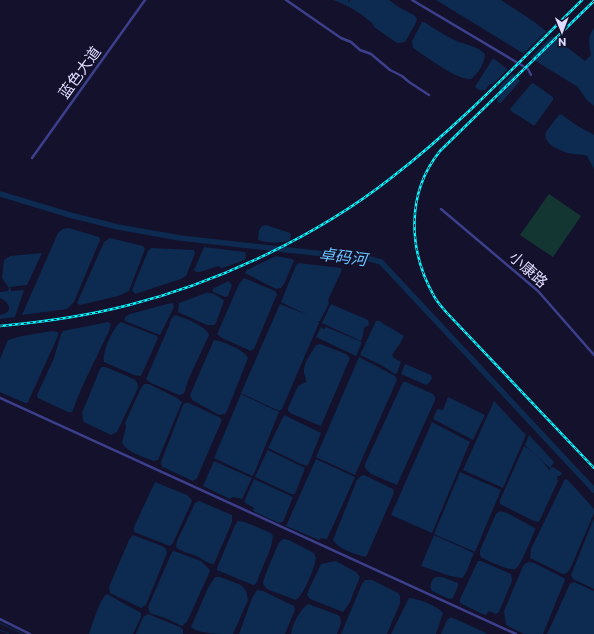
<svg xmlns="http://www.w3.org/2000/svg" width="594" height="634" font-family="Commissioner,'Noto Sans SC',sans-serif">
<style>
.green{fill:#143633}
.water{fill:#0d2a50}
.pier{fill:#14112c}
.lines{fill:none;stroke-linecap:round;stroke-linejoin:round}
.stream{stroke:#0d2a50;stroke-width:1}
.river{stroke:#0d2a50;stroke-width:5.5}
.street{stroke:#3c3f8b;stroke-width:2.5}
.rail-casing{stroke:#08f8ff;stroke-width:2.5}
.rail{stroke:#14112c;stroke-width:1;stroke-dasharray:3;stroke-linecap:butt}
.labels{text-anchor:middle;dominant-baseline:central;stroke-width:3.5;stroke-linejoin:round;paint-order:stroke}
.street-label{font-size:15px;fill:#dedcff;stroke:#14112c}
.water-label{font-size:16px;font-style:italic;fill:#6ac5ff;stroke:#14112c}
</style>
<rect width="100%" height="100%" fill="#14112c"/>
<path class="green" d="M549 194 581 216 553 257 520 235Z"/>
<g class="water">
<path d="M333 0H348L349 3 350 0H389L400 8 414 15 417 19 415 25 405 42 397 43 374 27 373 24C361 13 348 5 333 0Z"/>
<path d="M436 0H501L533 21 585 61 591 55C589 44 587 37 594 28V106L586 99 578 87Z"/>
<path d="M422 22H424C434 28 444 35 454 40 465 45 476 45 485 54 485 63 478 74 471 79 456 80 427 57 413 48L412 41Z"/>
<path d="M493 58 518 78 520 81 501 103H499L497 100 501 94 500 90 495 84H490L485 90H479L475 87Z"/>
<path d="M533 83 553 97V100L535 125H533L511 111 510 109 531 84Z"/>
<path d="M561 114 576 125 594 135V169L587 156C582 154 578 155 574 154 564 153 541 144 546 132L558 116Z"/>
<path d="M266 225 290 233 291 235 290 240C280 244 268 243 258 240L259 230 262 226Z"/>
<path d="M69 228 99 237 100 240 74 302 67 309 22 315 58 233 63 229Z"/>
<path d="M110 238 143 246 145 249 129 291 118 296 80 305 77 303 104 242Z"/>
<path d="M204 247 245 252 246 256 245 260 222 268 218 266 200 272H196L194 270Z"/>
<path d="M151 248 194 250 195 253 186 276 181 279 135 294 132 290 148 251Z"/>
<path d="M42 253 27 285 10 287 11 291 24 290 15 317 0 319V315C14 313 10 302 0 298V292L8 291 9 288 2 278 4 260 10 256Z"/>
<path d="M276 256 292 259 294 261 284 284 281 288 276 289 245 273 247 270Z"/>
<path d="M299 263 341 268 342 270 328 300 329 303 320 321H318L319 323 282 409 279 411 241 393 280 304 307 315 281 302 296 265Z"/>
<path d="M244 278 275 291 277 294 254 349 251 351 222 338 217 334 239 284Z"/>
<path d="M229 281 232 285 228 296 225 297 213 292V289L214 288Z"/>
<path d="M206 293C212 292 220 297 224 301L216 323 214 325H207L178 312 179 303Z"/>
<path d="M173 303 174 307 160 335 125 321V317L130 314 167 304Z"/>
<path d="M331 304 368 320 369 325 364 328 363 335 361 341 322 323Z"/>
<path d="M175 315C185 318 206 326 209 335L188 380 185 391 183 394 179 395 151 383 146 379 169 326 171 319Z"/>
<path d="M376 321H379L404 336 402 340 392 355 394 358 401 362 397 373 395 374 381 365 360 355Z"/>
<path d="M108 322 111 324 109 331 82 387 72 412H68L38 398 37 395 54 358 61 334 63 331Z"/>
<path d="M121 322 157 336 158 338 141 376 134 375 104 362C101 354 114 325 121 322Z"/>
<path d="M321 327 324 329 326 327 362 342 356 356 316 337Z"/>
<path d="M52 331 58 332V336L28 402 27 403H25L0 392V359L8 340 22 336Z"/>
<path d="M214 340C222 341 245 350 248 358L227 411 225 414 219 415 192 400 190 395Z"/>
<path d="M320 344 346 354 350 358 321 426 292 414 288 411V408L298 386 306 382C307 378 303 375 304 370 304 362 312 352 316 345Z"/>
<path d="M359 357 395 376 397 380 355 475 316 457Z"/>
<path d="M405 364 431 375 432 378 429 383 426 385 401 374Z"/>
<path d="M102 367H105C110 369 134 378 136 381 138 384 138 385 138 388L117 432 111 435 84 422 83 421 82 413 100 369Z"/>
<path d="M403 382H406L433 394 435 397V400L397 485 371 474 365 468V464Z"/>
<path d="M144 384H149L177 398 182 402 158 460 154 461C144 457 128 453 122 443L126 427 125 423 141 388Z"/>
<path d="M241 394 279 412 254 474 252 476 214 458Z"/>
<path d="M448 397 485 415 473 440 433 419 437 409 443 410Z"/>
<path d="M494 401 526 435 503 488 463 470Z"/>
<path d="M185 403H189L219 417 222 420 197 478 193 481 165 468 162 467 161 462 183 405Z"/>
<path d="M284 415 321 433 309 463 307 466 301 464 268 448Z"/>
<path d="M432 422 470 442 432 533 391 515Z"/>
<path d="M529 435 554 462 550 468 525 445Z"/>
<path d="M524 446C531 449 546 464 550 471V468L553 467 562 473 560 476H557L558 481 539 522 534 521 500 504V500Z"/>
<path d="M268 450 305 468 295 494H291L255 477 267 451Z"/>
<path d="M316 459 355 477 327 539 322 538 319 540 286 526Z"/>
<path d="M214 461 252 478 242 499 233 497 230 499 203 486Z"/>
<path d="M460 472 501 490 475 552 434 534Z"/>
<path d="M364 475 393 489 394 493 367 555 365 557C355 554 338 549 333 540L357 480 361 476Z"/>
<path d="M254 479 293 497 283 522 279 523 255 512 253 510 254 508 244 502Z"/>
<path d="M565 479 568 480 594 509V513L571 567 567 573 563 574 530 558 531 549Z"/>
<path d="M155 482 187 495 191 499 192 501 173 543 170 546 134 532V527Z"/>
<path d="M199 501 232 515V522L214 564C207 564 202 558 196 556 190 553 181 552 176 547L177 541 195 503Z"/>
<path d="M500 511 507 513 535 528V530C532 537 520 568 515 569 508 571 490 561 482 558L480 555V550L496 514Z"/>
<path d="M594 518V589L573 579 571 575Z"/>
<path d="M238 521 245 522 271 533 273 536 271 547 256 584 253 585 217 570V568L235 525Z"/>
<path d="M133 535 162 546 166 549 167 553 146 605 141 608 110 593 109 587 129 540Z"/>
<path d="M434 535 474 553 466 573 462 578 450 576 421 566Z"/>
<path d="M284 539 289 540 312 552 314 553 316 558C315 567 304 595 296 600L269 590C266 588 264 587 263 583 263 580 277 546 279 543 281 540 281 541 284 539Z"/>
<path d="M174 551 201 561 209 569 210 571 187 622 182 626 165 618 150 613 148 607 172 552Z"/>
<path d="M336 561 356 572 360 577 350 602 343 612 310 599 307 595 308 591 321 564Z"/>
<path d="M478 561H481L511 574 512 581 499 612 496 614 489 611 486 615 482 614 460 603V599Z"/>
<path d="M529 562 534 563 564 578 565 580 543 634H524L506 625 504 611 523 566 526 563Z"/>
<path d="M215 577H220L241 585 246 591 248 600 233 634C221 634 198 634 191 627L208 588Z"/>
<path d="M436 577H442L458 583V586L453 598 449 599 432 591C429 585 431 580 436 577Z"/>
<path d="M365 580H372L398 593 400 596V603L387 634H341L362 584Z"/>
<path d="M574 582 594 591V634H547L570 584Z"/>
<path d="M257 590 263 591 294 606 295 610 285 634H239L252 598Z"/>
<path d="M107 594 141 613V617L133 634H89C92 625 100 598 107 594Z"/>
<path d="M409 598C419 599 436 605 443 613L436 634H391Z"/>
<path d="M308 604 338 615 340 617 341 623 337 634H291C292 624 300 610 308 604Z"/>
<path d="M148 614 180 627 183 630V634H136L143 617Z"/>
<path d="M451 617 484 632 487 634H441L447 620Z"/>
</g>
<g class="pier">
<path d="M548 30 554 34 529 59 522 55Z"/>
<path d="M509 68 514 72 497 89 494 86 490 87Z"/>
</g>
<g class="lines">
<g class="stream">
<path d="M0 623 23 634"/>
<path d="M0 630 9 634"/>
</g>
<path class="river" d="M0 194 70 215 118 227 180 238 370 259 381 262 594 490"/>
<g class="street">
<path d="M286 0 341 38 351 42 360 50 371 54 390 70 402 76 409 82 429 95"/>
<path d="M412 0 528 69 531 75"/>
<path d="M32 158 145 0"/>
<path d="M441 209 538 291 594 355"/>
<path d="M0 398 516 634"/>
<path d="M0 619 30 634"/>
</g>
<g class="rail-casing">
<g id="rail">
<path d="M594 1 440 151C406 193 408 250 434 296 437 302 442 307 447 313L594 468"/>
<path d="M0 326C43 322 87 316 129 305 219 282 317 236 391 178 460 125 520 61 582 0"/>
</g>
</g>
<use href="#rail" class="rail"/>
</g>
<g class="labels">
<g class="street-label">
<text transform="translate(79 72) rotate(-54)">蓝色大道</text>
<text transform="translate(529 269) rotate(42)">小康路</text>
</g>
<g class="water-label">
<text transform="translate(343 256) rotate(7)">卓码河</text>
</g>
</g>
<g transform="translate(562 32) rotate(179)" stroke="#14112c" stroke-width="3" paint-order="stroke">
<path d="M0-3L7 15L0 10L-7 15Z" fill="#dedcff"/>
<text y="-6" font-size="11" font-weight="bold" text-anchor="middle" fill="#dedcff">N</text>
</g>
</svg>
